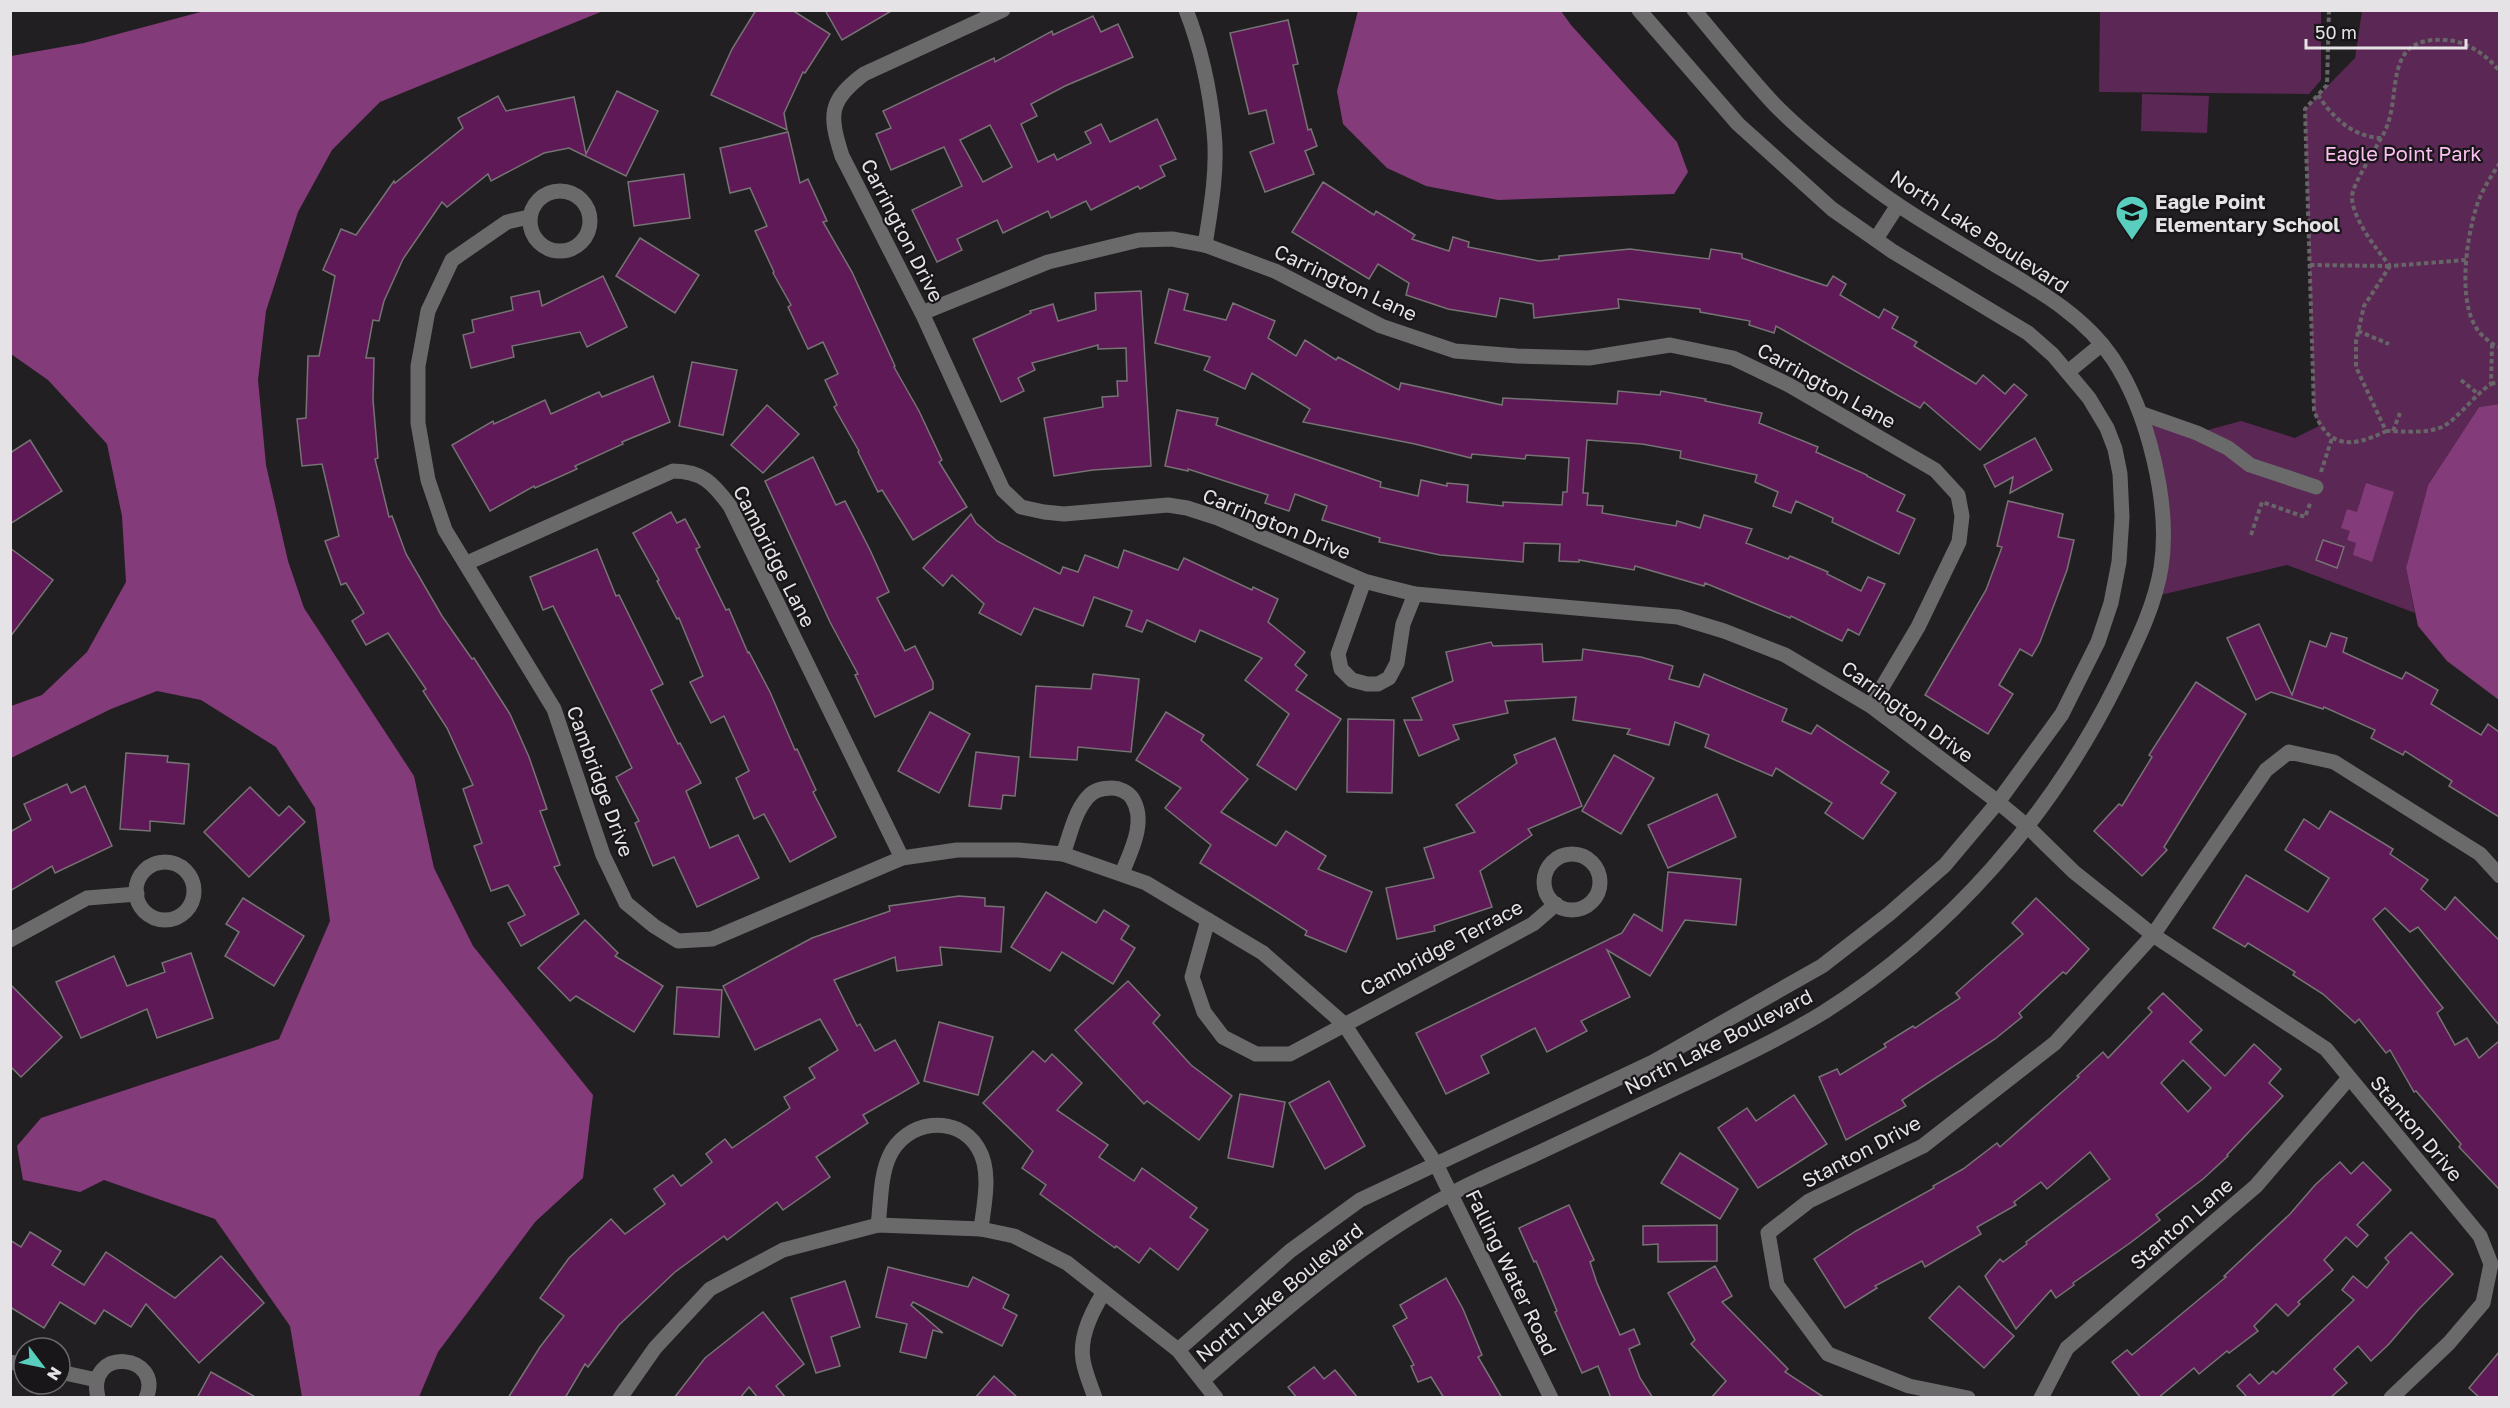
<svg xmlns="http://www.w3.org/2000/svg" width="2510" height="1408" font-family="'Golos Text',sans-serif">
<style>
.green{fill:#5b2754}
.water{fill:#843b7a}
.building{fill:#601957;stroke:#767375;stroke-width:1.5;fill-rule:evenodd}
.lines{fill:none;stroke-linecap:round;stroke-linejoin:round}
.path{stroke:#676567;stroke-width:4;stroke-dasharray:4.5 3;stroke-linecap:butt}
.minor{stroke:#6b6a6b;stroke-width:15}
.labels{text-anchor:middle;dominant-baseline:central;stroke-width:4.5;stroke-linejoin:round;paint-order:stroke}
.park-label{font-size:20px;fill:#fcbff1;stroke:#181618}
.poi-label{font-size:20px;font-weight:bold;fill:#e5e3e5;stroke:#181618;text-anchor:start}
.street-label{font-size:20px;fill:#e5e3e5;stroke:#181618}
</style>
<rect width="100%" height="100%" fill="#211f21"/>
<g class="green">
<path d="M2100 11H2321V80L2309 94 2099 92Z"/>
<path d="M2362 11H2499V404L2479 407 2428 485 2406 568 2415 613 2287 565 2156 596 2164 528 2140 413 2197 433 2241 421 2295 438 2319 426 2314 410 2305 109 2355 58Z"/>
<path d="M2142 94 2209 96 2207 133 2141 131Z"/>
</g>
<g class="water">
<path d="M208 10 603 11 380 102 332 150 298 212 266 311 258 380 266 465 288 561 304 608 414 776 434 868 473 946 593 1095 583 1178 535 1222 438 1352 419 1397H302L290 1326 215 1219 104 1180 80 1192 23 1180 17 1146 41 1118 279 1039 330 921 315 808 276 747 201 700 157 691 111 709 11 758V706L42 695 87 652 126 582 122 516 107 444 48 380 11 354V56L84 43Z"/>
<path d="M1358 11H1561L1571 25 1677 142 1688 172 1674 194 1498 200 1426 186 1387 168 1343 124 1337 91Z"/>
<path d="M2499 404H2500L2499 700 2447 661 2418 626 2406 568 2428 485 2479 407Z"/>
<path d="M2366 483 2394 492 2372 562 2353 555 2356 543 2347 540 2350 531 2341 528 2347 509 2357 512Z"/>
</g>
<g class="building">
<path d="M756 10H792L830 34 805 73 803 72 784 113 787 130 711 95 732 49Z"/>
<path d="M825 10H893L842 40Z"/>
<path d="M1093 16 1101 32 1118 24 1133 57 1065 86 1031 104 1037 116 1021 124 1038 162 1054 154 1057 160 1091 143 1085 132 1101 124 1110 142 1157 119 1176 159 1160 166 1165 176 1140 189 1138 186 1091 210 1086 201 1051 218 1048 211 1003 233 997 220 957 239 962 250 937 262 912 210 962 186 944 147 891 170 876 134 891 128 883 111 994 58 995 62 1052 31 1053 35ZM990 125 1012 167 983 182 960 140Z"/>
<path d="M1288 20 1298 64 1293 65 1308 130 1311 129 1317 146 1305 151 1314 174 1265 192 1250 152 1274 143 1266 110 1249 114 1230 33Z"/>
<path d="M617 91 658 111 626 176 569 148 544 153 491 181 488 174 447 207 442 202 403 259 384 301 379 321 373 320 366 358H374L373 400 378 458 375 459 389 517 392 516 406 554 442 616 472 659 474 658 510 714 529 757 547 809 540 811 560 865 554 867 579 914 521 946 508 923 525 915 508 885 491 891 474 846 482 843 463 789 473 785 447 728 423 691 426 689 388 633 366 645 352 621 364 613 346 583 341 585 325 541 339 536 322 464 302 466 297 419 306 418 308 356H319L335 276 323 270 341 229 356 235 394 181 395 183 463 128 458 118 498 96 506 111 574 97 586 154Z"/>
<path d="M788 132 800 183 808 179 827 221 823 222 852 272 895 366 894 367 919 411 942 460 939 462 967 507 913 540 882 490 878 492 858 452 859 451 834 407 837 405 825 380 838 374 823 342 808 349 788 307 791 305 773 273 774 272 755 231 767 226 750 188 730 193 720 148Z"/>
<path d="M684 174 690 218 634 226 628 182Z"/>
<path d="M1323 182 1374 215 1376 211 1415 235 1412 239 1449 251 1453 237 1469 242 1468 247 1539 261 1559 259V256L1630 249 1709 259 1711 249 1742 254V258L1827 286 1833 276 1846 284 1840 295 1879 318 1884 309 1898 317 1892 328 1917 342 1914 346 1976 384 1983 375 2005 394 2014 384 2027 395 1980 450 1924 402 1920 408 1776 326 1774 333 1749 325 1750 321 1700 312V309L1618 299 1619 308 1534 318 1533 304 1500 298 1496 317 1448 309 1406 295 1409 283 1378 264 1369 279 1292 232Z"/>
<path d="M640 238 699 275 675 313 616 276Z"/>
<path d="M603 276 627 327 587 347 580 332 512 346 514 357 471 368 463 335 474 332 472 320 513 310 511 297 539 291 542 306Z"/>
<path d="M1169 289 1188 294 1184 310 1226 320 1233 303 1275 321 1268 338 1296 356 1305 340 1336 360 1338 357 1399 390 1401 383 1502 405 1503 398 1617 404 1618 391 1660 395 1661 391 1706 399 1705 401 1762 413 1759 423 1818 447 1816 452 1867 475V476L1905 495 1897 511 1915 519 1899 554 1832 522 1833 518 1796 501 1791 513 1773 506 1778 492 1755 482 1757 475 1680 458 1681 451 1642 444 1587 440 1583 493H1588L1587 505 1603 506 1602 513 1676 526 1677 521 1700 528 1704 515 1752 529 1746 543 1788 559 1790 556 1828 572 1827 574 1861 591 1868 577 1885 584 1859 635 1848 629 1842 641 1791 616 1790 618 1705 583 1704 586 1635 566 1634 570 1579 560V562L1559 561 1560 544 1524 543 1523 562 1440 555 1379 542 1380 538 1322 520 1327 506 1295 494 1289 511 1265 503 1268 495 1188 469V471L1165 466 1177 410 1218 418 1216 425 1381 482 1380 487 1418 496 1421 480 1447 486V483L1468 485 1467 502 1503 506V502L1562 505 1563 492H1567L1569 458 1526 455 1525 459 1472 454 1471 458 1415 444 1303 422 1310 409 1252 373 1245 389 1204 370 1210 357 1155 343Z"/>
<path d="M1141 291 1151 466 1093 470 1054 476 1044 418 1103 407 1102 397 1118 396 1117 381H1127L1126 348 1098 349V345L1032 363 1035 370 1018 378 1024 391 1001 402 973 339 1031 313 1030 311 1053 304 1058 321 1096 310 1095 293Z"/>
<path d="M692 362 737 370 723 435 679 426Z"/>
<path d="M653 376 670 422 622 442 623 444 575 466 577 469 535 488 534 486 490 511 452 445 493 421 494 424 545 400 551 414 599 392 602 397Z"/>
<path d="M767 405 799 434 763 473 731 445Z"/>
<path d="M2035 438 2052 470 2010 493 2013 477 1995 487 1984 465Z"/>
<path d="M30 440 62 491 10 524V453Z"/>
<path d="M813 457 836 505 845 501 870 550 889 592 877 598 905 651 915 646 933 682V689L875 717 855 675 858 674 830 622 765 481Z"/>
<path d="M2008 501 2063 514 2058 537 2074 540 2067 570 2040 642 2032 656 2020 649 1999 685 2013 694 1988 734 1925 695 1986 590 2002 547 1997 546Z"/>
<path d="M671 512 677 523 685 519 700 547 696 549 726 610 729 609 748 653 749 652 770 692 795 750 797 749 816 790 813 792 836 837 790 862 764 814 754 819 736 778 749 771 724 716 711 723 690 682 703 676 679 618 677 619 657 581 659 580 633 533Z"/>
<path d="M971 514 976 523 997 541 1060 574 1063 567 1078 572 1085 555 1118 568 1124 550 1178 570 1184 558 1252 590 1253 587 1278 599 1268 622 1305 652 1295 665 1307 675 1296 690 1341 719 1296 790 1257 765 1289 714 1245 680 1262 658 1200 630 1195 642 1147 620 1142 632 1126 626 1132 611 1094 597 1083 626 1034 608 1021 635 979 613 984 604 952 575 943 586 923 568Z"/>
<path d="M2323 540 2344 547 2337 568 2316 560Z"/>
<path d="M10 548 53 580 10 637Z"/>
<path d="M597 549 616 596 619 595 663 684 651 690 678 744 680 743 701 783 686 791 710 848 738 835 759 878 697 907 674 857 653 866 635 823 639 821 616 777 632 768 553 606 543 610 530 577Z"/>
<path d="M2259 624 2292 695 2310 641 2326 647 2331 633 2347 638 2343 652 2402 679 2406 672 2438 690 2431 704 2481 735 2488 724 2499 732V817L2449 786 2452 781 2405 751 2403 755 2371 738 2375 730 2324 707 2323 709 2271 692 2256 700 2227 638Z"/>
<path d="M1491 642 1493 646 1542 644 1543 662 1582 660 1583 649 1641 657 1673 666 1669 679 1699 687 1704 674 1787 709 1782 721 1811 734 1817 725 1889 772 1881 783 1896 793 1863 839 1825 813 1832 803 1776 768 1772 776 1705 747 1709 735 1675 722 1669 745 1627 734 1630 729 1573 720 1576 697 1505 701 1508 713 1453 725 1459 739 1419 756 1404 720H1422L1412 698 1453 681 1446 652Z"/>
<path d="M1093 674 1139 679 1131 752 1078 747 1077 760 1030 757 1036 686 1091 689Z"/>
<path d="M2196 682 2246 714 2164 847 2167 850 2142 876 2094 831 2119 804 2122 806 2152 757 2149 755Z"/>
<path d="M930 712 970 734 939 793 898 771Z"/>
<path d="M1166 712 1204 735 1201 740 1248 779 1221 812 1276 846 1286 831 1326 856 1318 869 1372 892 1346 952 1305 935 1307 931 1200 863 1211 845 1165 808 1181 788 1136 760Z"/>
<path d="M1348 719 1394 720 1392 793 1347 792Z"/>
<path d="M1555 738 1582 806 1528 829 1532 835 1480 871 1492 907 1434 926 1435 931 1397 939 1386 888 1434 878 1424 848 1475 832 1456 805 1517 763 1514 755Z"/>
<path d="M976 752 1019 757 1015 796 1003 795 1001 809 969 806Z"/>
<path d="M126 753 168 756 167 762 189 764 184 824 150 821V831L120 829Z"/>
<path d="M1614 755 1654 778 1621 834 1582 811Z"/>
<path d="M67 784 71 793 85 786 112 846 55 873 52 866 10 891V832L31 820 24 804Z"/>
<path d="M250 787 279 816 289 806 305 822 249 877 204 832Z"/>
<path d="M1717 794 1736 837 1668 868 1648 825Z"/>
<path d="M2330 811 2393 849 2390 854 2428 880 2421 889 2445 910 2455 897 2499 940V1025L2418 927 2410 932 2385 908 2373 919 2443 1008 2437 1013 2455 1045 2467 1038 2479 1058 2499 1041V1189L2459 1147 2461 1144 2416 1091 2414 1092 2390 1050 2386 1053 2359 1019 2355 1023 2323 994 2293 975 2295 972 2248 943 2245 947 2213 928 2246 875 2308 912 2329 878 2285 850 2304 819 2319 829Z"/>
<path d="M1668 872 1741 879 1736 925 1685 920 1650 976 1607 950 1630 997 1581 1021 1587 1031 1547 1052 1535 1028 1481 1056 1489 1073 1446 1094 1416 1033 1622 933 1634 914 1662 931Z"/>
<path d="M1046 892 1096 923 1104 910 1129 926 1121 939 1135 948 1113 984 1062 952 1050 971 1011 947Z"/>
<path d="M959 896 985 898V906L1004 907 1001 952 940 947 942 965 897 971 895 957 834 980 857 1026 860 1024 875 1051 895 1040 919 1083 863 1115 868 1123 816 1157 830 1177 783 1210 777 1202 727 1240 724 1236 675 1272 619 1325 588 1367 585 1364 565 1398H508L540 1347 564 1316 540 1298 569 1258 611 1219 625 1234 665 1204 654 1189 673 1175 681 1186 712 1162 706 1154 725 1139 732 1148 790 1108 784 1097 815 1078 809 1068 838 1050 820 1019 755 1050 723 986 812 938 890 911 889 906Z"/>
<path d="M243 898 304 936 274 986 225 956 239 932 226 924Z"/>
<path d="M2036 898 2089 949 2066 974 2063 972 2019 1013 2022 1017 1995 1039 1902 1100 1906 1106 1846 1140 1819 1077 1837 1069 1840 1075 1886 1047 1884 1044 1913 1026 1915 1028 1960 998 1956 993 2023 934 2012 923Z"/>
<path d="M585 920 618 953 615 956 663 986 634 1032 576 996 570 1001 538 968Z"/>
<path d="M191 953 213 1018 157 1038 147 1009 81 1038 56 982 114 956 127 986 165 972 162 963Z"/>
<path d="M1128 981 1160 1015 1153 1023 1191 1065 1232 1096 1199 1140 1147 1101 1144 1104 1075 1030Z"/>
<path d="M10 984 62 1037 21 1077 10 1066Z"/>
<path d="M677 987 722 990 719 1037 674 1034Z"/>
<path d="M2163 993 2202 1030 2190 1042 2225 1076 2254 1044 2281 1069 2269 1083 2283 1096 2227 1155 2228 1156 2203 1179 2156 1215 2160 1220 2130 1243 2073 1283 2074 1285 2056 1298 2051 1290 2016 1329 1985 1276 2000 1259 2003 1262 2027 1244 2026 1242 2110 1179 2090 1152 2047 1189 2041 1182 2014 1202 2016 1205 1977 1227 1981 1234 1925 1267 1922 1261 1875 1286 1877 1288 1845 1308 1814 1259 1856 1231 1934 1188 1933 1186 1963 1169 1997 1143 2000 1147 2079 1077 2077 1076 2103 1052 2108 1058 2152 1012 2148 1008ZM2183 1060 2211 1088 2188 1112 2161 1083Z"/>
<path d="M939 1022 993 1037 978 1095 924 1081Z"/>
<path d="M1033 1051 1045 1062 1052 1054 1082 1083 1057 1110 1108 1145 1099 1157 1134 1181 1142 1168 1197 1208 1190 1217 1208 1230 1178 1270 1150 1248 1139 1263 1116 1246 1115 1248 1040 1194 1046 1185 1022 1168 1033 1151 983 1103Z"/>
<path d="M1329 1081 1365 1146 1325 1169 1289 1103Z"/>
<path d="M1240 1094 1285 1102 1273 1167 1228 1158Z"/>
<path d="M1794 1095 1827 1144 1758 1188 1718 1128 1747 1108 1756 1121Z"/>
<path d="M1680 1153 1738 1189 1720 1219 1661 1183Z"/>
<path d="M2340 1162 2351 1174 2363 1162 2391 1190 2357 1225 2368 1235 2357 1247 2346 1237 2324 1260 2333 1270 2298 1302 2300 1304 2288 1316 2276 1304 2254 1326 2258 1331 2229 1353 2227 1351 2199 1374 2194 1368 2158 1398H2141L2112 1362 2127 1350 2132 1355 2226 1277 2224 1276 2290 1214 2315 1185Z"/>
<path d="M1569 1205 1594 1260 1590 1262 1597 1283 1620 1335 1634 1329 1640 1344 1629 1349 1640 1378 1653 1398H1611L1598 1366 1582 1373 1555 1312 1557 1311 1536 1261 1534 1262 1519 1228Z"/>
<path d="M1717 1225V1261L1658 1262V1244L1643 1245V1226Z"/>
<path d="M30 1232 61 1251 52 1265 84 1285 106 1252 175 1298 221 1256 264 1303 199 1363 146 1304 131 1327 104 1310 95 1324 60 1302 44 1328 10 1307V1240L21 1247Z"/>
<path d="M2411 1232 2453 1274 2418 1310 2389 1344 2371 1361 2358 1346 2334 1369 2347 1383 2330 1398H2244L2246 1396 2237 1386 2250 1374 2259 1384 2273 1371 2276 1374 2354 1300 2342 1290 2353 1276 2367 1288 2389 1262 2385 1258Z"/>
<path d="M1715 1266 1732 1296 1722 1302 1788 1369 1785 1372 1825 1398H1711L1726 1381 1691 1344 1695 1340 1668 1293Z"/>
<path d="M888 1267 968 1287 973 1277 1009 1295 1003 1308 1017 1315 1002 1346 913 1302 911 1305 943 1333 933 1330 926 1358 900 1352 907 1324 876 1317Z"/>
<path d="M1446 1278 1463 1309 1482 1355 1478 1357 1502 1398H1444L1431 1377 1418 1382 1411 1366 1414 1365 1393 1326 1407 1318 1400 1305Z"/>
<path d="M845 1281 860 1327 831 1337 840 1366 816 1373 791 1298Z"/>
<path d="M1959 1286 2014 1336 1984 1368 1929 1318Z"/>
<path d="M763 1312 804 1364 776 1386 786 1398H758L749 1387 740 1398H674L705 1358Z"/>
<path d="M2499 1352V1398H2480L2469 1388Z"/>
<path d="M1314 1367 1324 1379 1335 1370 1358 1398H1297L1288 1387Z"/>
<path d="M211 1372 257 1398H197Z"/>
<path d="M994 1376 1018 1398H975Z"/>
</g>
<g class="lines">
<g class="path">
<path d="M2329 10 2327 85 2305 109 2314 410C2327 449 2353 448 2386 431L2356 367V341L2364 306 2390 266"/>
<path d="M2318 95C2332 117 2353 137 2381 138 2406 101 2377 36 2445 40 2467 41 2487 55 2500 72"/>
<path d="M2381 138C2374 152 2352 185 2352 197 2352 218 2377 250 2390 266L2466 260"/>
<path d="M2500 163C2490 177 2481 192 2476 208 2466 241 2455 312 2484 337 2489 341 2493 346 2500 347"/>
<path d="M2310 265 2389 266"/>
<path d="M2358 331 2389 344"/>
<path d="M2461 380 2477 393"/>
<path d="M2491 384 2500 381"/>
<path d="M2386 431C2403 431 2426 434 2442 427 2458 419 2474 395 2491 384L2492 345"/>
<path d="M2393 431 2400 413"/>
<path d="M2321 472 2332 438"/>
<path d="M2251 535 2262 502 2305 517 2311 501"/>
</g>
<g class="minor">
<path d="M1003 10 864 74C828 101 829 115 842 156L922 313 1003 490 1021 507 1044 512 1064 514 1168 505 1187 508 1218 518 1364 581 1383 586 1415 594 1678 617 1724 631 1785 655 1871 706 1998 802 2028 827 2074 872 2153 935 2326 1049 2480 1236 2491 1264 2483 1303 2449 1343 2391 1398"/>
<path d="M1186 10C1201 48 1210 91 1214 131 1218 168 1211 208 1205 245"/>
<circle cx="560" cy="221" r="30"/>
<path d="M529 217 507 222 452 260 428 311 418 366V423L428 480 445 530 554 709 603 855 626 903 654 926 678 941 712 939 902 858 957 850H1018L1063 854 1146 883 1263 953 1344 1024 1436 1164 1551 1398"/>
<path d="M1876 239 1898 205"/>
<path d="M922 313 1048 262 1139 240 1172 239 1205 245 1275 271 1381 326 1455 351 1517 356 1589 358 1670 345 1733 358 1789 385 1935 470 1958 495 1962 516 1959 542 1918 627 1871 706"/>
<path d="M2069 371 2102 344"/>
<path d="M2140 413 2197 433 2228 448 2250 465 2316 487"/>
<path d="M467 563 673 471C702 471 713 483 730 506L902 858"/>
<path d="M1364 581 1338 654 1341 669 1352 680 1367 684H1378L1389 678 1397 663 1403 624 1415 594"/>
<path d="M1063 854C1070 836 1074 813 1087 798 1093 790 1103 788 1112 788 1119 788 1128 792 1132 798 1147 821 1131 851 1122 873"/>
<circle cx="1572" cy="882" r="28"/>
<circle cx="165" cy="891" r="29"/>
<path d="M1208 920 1192 977 1204 1012 1223 1037 1256 1054H1290L1533 924 1556 904"/>
<path d="M10 940 87 898 137 894"/>
<path d="M878 1225C881 1203 880 1177 889 1157 905 1120 957 1113 978 1148 992 1171 984 1204 981 1229"/>
<path d="M1178 1350 1290 1251 1360 1200 1653 1062 1822 966 1889 914 1945 865 1998 802 2062 714 2098 642 2111 603 2119 562 2122 517 2120 474 2115 449 2107 428 2089 398 2053 355 2028 333 1892 251 1832 209 1738 124 1639 10"/>
<path d="M10 1362 24 1365"/>
<path d="M60 1372 97 1380"/>
<path d="M1203 1380C1281 1313 1359 1243 1451 1194 1478 1179 1508 1167 1536 1154 1595 1126 1655 1098 1714 1070 1751 1052 1789 1034 1824 1012 1950 932 2051 816 2117 683 2135 645 2154 609 2161 568 2171 505 2148 412 2113 359 2084 315 2036 289 1992 263 1948 236 1903 211 1862 179 1833 157 1800 130 1775 105 1747 75 1721 42 1694 10"/>
<path d="M98 1398C85 1345 165 1354 146 1398"/>
<path d="M620 1398 655 1348 710 1289 783 1250 878 1225 981 1229 1014 1236 1067 1263 1178 1350 1216 1398"/>
<path d="M1095 1398C1091 1386 1085 1373 1083 1360 1079 1337 1092 1311 1104 1292"/>
<path d="M1968 1398 1909 1386 1828 1354 1777 1285 1768 1233 1809 1201 1923 1146 2055 1043 2153 935 2266 770 2289 752 2334 762 2480 854 2500 876"/>
<path d="M2041 1398 2067 1348 2256 1186 2349 1078"/>
</g>
</g>
<defs>
<g id="school-pin" transform="scale(1.725)"><path d="M0 17L-7.5 6A9.5 9.5 0 1 1 7.5 6Z" fill="#59cebe" stroke="#181618"/><path d="M0-5L7-2L0 1L-7-2ZM-4 1L0 2.5L4 1V4Q0 6-4 4Z" fill="#111"/></g>
</defs>
<g fill-rule="evenodd">
<use href="#school-pin" x="2132" y="212"/>
</g>
<g class="labels">
<g class="park-label">
<text x="2403" y="153">Eagle Point Park</text>
</g>
<g class="poi-label">
<text x="2155" y="201">Eagle Point<tspan x="2155" dy="23">Elementary School</tspan></text>
</g>
<g class="street-label">
<text transform="translate(903 230) rotate(63)">Carrington Drive</text>
<text transform="translate(1980 231) rotate(33)">North Lake Boulevard</text>
<text transform="translate(1346 282) rotate(25)">Carrington Lane</text>
<text transform="translate(1827 385) rotate(29)">Carrington Lane</text>
<text transform="translate(1277 523) rotate(22)">Carrington Drive</text>
<text transform="translate(775 556) rotate(63)">Cambridge Lane</text>
<text transform="translate(1908 711) rotate(36)">Carrington Drive</text>
<text transform="translate(601 781) rotate(70)">Cambridge Drive</text>
<text transform="translate(1441 947) rotate(-28)">Cambridge Terrace</text>
<text transform="translate(1718 1041) rotate(-27)">North Lake Boulevard</text>
<text transform="translate(2417 1128) rotate(50)">Stanton Drive</text>
<text transform="translate(1861 1151) rotate(-28)">Stanton Drive</text>
<text transform="translate(2181 1223) rotate(-41)">Stanton Lane</text>
<text transform="translate(1512 1272) rotate(64)">Falling Water Road</text>
<text transform="translate(1279 1292) rotate(-39)">North Lake Boulevard</text>
</g>
</g>
<rect width="2510" height="1408" fill="none" stroke="#e5e3e5" stroke-width="24"/>
<g transform="translate(42 1366) rotate(122)"><circle r="28" fill="#181618" stroke="#6a686a" stroke-width="1.5"/>
<path d="M0-4.5L10 22L0 15L-10 22Z" fill="#59cebe"/>
<text y="-9" font-size="16" font-weight="bold" text-anchor="middle" fill="#e5e3e5">N</text>
</g>
<path d="M2306 39v9h160v-9" fill="none" stroke="#e5e3e5" stroke-width="3"/>
<text x="2315" y="39" font-size="18" fill="#e5e3e5" stroke="#181618" stroke-width="4.5" paint-order="stroke">50 m</text>
</svg>
